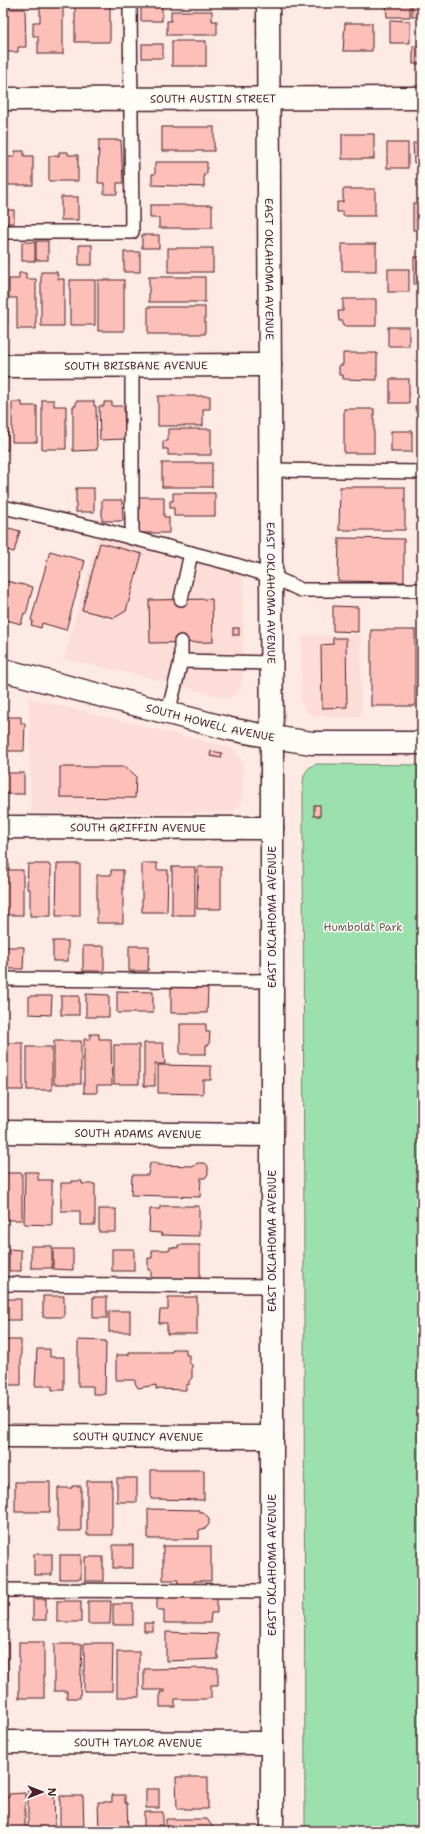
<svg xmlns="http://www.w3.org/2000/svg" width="425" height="1834" font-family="'Shantell Sans',sans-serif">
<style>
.built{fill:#fdddd7}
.green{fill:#9be0ad;stroke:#72806c}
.building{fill:#fcc0b9;stroke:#4a1f2b}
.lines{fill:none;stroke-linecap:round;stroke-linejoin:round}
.lane-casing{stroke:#4a1f2b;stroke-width:16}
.street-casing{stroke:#4a1f2b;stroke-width:25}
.secondary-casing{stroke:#4a1f2b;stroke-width:25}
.lane{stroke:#fdfcf7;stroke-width:13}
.street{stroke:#fdfcf7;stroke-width:22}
.secondary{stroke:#fdfcf7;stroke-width:22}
.labels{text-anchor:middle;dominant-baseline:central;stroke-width:3;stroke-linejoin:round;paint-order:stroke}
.street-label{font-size:11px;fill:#4a1f2b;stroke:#fdfcf7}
.park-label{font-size:11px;fill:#625952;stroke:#fdfcf7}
</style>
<rect width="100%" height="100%" fill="#fdeae4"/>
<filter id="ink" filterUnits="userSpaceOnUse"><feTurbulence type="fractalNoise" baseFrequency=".025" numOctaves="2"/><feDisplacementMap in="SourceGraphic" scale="8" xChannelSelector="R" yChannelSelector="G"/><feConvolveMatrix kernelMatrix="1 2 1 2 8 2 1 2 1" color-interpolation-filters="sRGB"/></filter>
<g filter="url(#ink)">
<g class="built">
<path d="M98 535 243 574V678L240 688 235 695 228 698 220 697 142 676 64 659Z"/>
<path d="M361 635V717L319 716 311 715 304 709 301 701 302 636Z"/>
<path d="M29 698 228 747 236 752 241 759 243 766 242 798 240 805 234 811 227 813H31Z"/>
</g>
<path class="green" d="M317 764 422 765V1831H305L303 785C303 775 306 767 317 764Z"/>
<g class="building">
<path d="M3 3H9V9H25L26 47H18V52H3Z"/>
<path d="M110 3V42H75V4Z"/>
<rect x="141" y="3" width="21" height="18"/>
<path d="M386 3H410V17H387Z"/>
<rect x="412" y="3" width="10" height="14"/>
<path d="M40 7H63V54H38V36H33V22H40Z"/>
<path d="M171 11H212V21H217V35H167V21H171Z"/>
<path d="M390 20 410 21V43H390Z"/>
<path d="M345 23H372V51H343Z"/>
<rect x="172" y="41" width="34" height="25"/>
<rect x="142" y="44" width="21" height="14"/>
<rect x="413" y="46" width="9" height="18"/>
<rect x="162" y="127" width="52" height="24"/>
<rect x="342" y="134" width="32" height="25"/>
<path d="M99 140H121L123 183H117V194H104V183H98Z"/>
<rect x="387" y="143" width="21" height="25"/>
<path d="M413 143H422V163H414Z"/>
<path d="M15 151H24V156H33V185H8V157H15Z"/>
<path d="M59 152H68V155H78V181H49V156H59Z"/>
<path d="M155 162H207V174H204V187L152 185V174H155Z"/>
<path d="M343 189H375V216H343V212H337V202H343Z"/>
<rect x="61" y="197" width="17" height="23"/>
<rect x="413" y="203" width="9" height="27"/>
<path d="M150 205H212V228H159V218H150Z"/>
<rect x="3" y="210" width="11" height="13"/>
<rect x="142" y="235" width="17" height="13"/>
<rect x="36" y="241" width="12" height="19"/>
<rect x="22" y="242" width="13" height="19"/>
<rect x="3" y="243" width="3" height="21"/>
<rect x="342" y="244" width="34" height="27"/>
<rect x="79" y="245" width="13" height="20"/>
<rect x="168" y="248" width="45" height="24"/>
<rect x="124" y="252" width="16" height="20"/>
<rect x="414" y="257" width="8" height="27"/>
<rect x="388" y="269" width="21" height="23"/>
<path d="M41 272H57L58 279H64V326H41Z"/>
<path d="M19 273H26V279H36V329H17V298H9V279H19Z"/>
<rect x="149" y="277" width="56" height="25"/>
<rect x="70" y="280" width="25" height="45"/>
<rect x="98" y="280" width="26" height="51"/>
<path d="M3 281H5V297H7V323H3Z"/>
<path d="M343 299H376V326H343V321H339L338 311H343Z"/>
<rect x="148" y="307" width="57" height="27"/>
<rect x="388" y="327" width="21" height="19"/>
<path d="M343 353H377V380L343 379V375H339V365H343Z"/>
<path d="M418 374H422V395H419Z"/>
<rect x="390" y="379" width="19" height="24"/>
<path d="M158 396H210V409H203V426H158Z"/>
<path d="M42 400H54V406H66V449H42Z"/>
<path d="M76 401H94V406H96L97 450 73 451V406H76Z"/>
<path d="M12 402H22V406H37V442H12Z"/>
<path d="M104 402H112V406H124L125 439 100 440 99 406H104Z"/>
<path d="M422 405V411L416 412 415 406Z"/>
<rect x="3" y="406" width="5" height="44"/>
<rect x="344" y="409" width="30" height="44"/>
<path d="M168 429H211V455H168V449H163V441H168Z"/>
<rect x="391" y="431" width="21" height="21"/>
<rect x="162" y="463" width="50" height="24"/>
<rect x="3" y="476" width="3" height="19"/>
<path d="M340 487H405V530H339Z"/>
<rect x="76" y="488" width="18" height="24"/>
<path d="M173 493H215V516H174V508H170V501H173Z"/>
<path d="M139 497H164V517H169V533H139Z"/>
<path d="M102 500H122L123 521H102Z"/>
<path d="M5 527 20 531 14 552 3 549Z"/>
<path d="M339 538 404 539V582L338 581Z"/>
<path d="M100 543 142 554 126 611 114 618 82 610Z"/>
<path d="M50 551 85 561 66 630 42 623 41 628 31 625 33 621 31 620Z"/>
<path d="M6 581 33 587 26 614 24 613 21 624 3 619 6 598 3 597V593Z"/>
<path d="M212 599 213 642 150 643 149 600Z"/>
<path d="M333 606 358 607V632L333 631Z"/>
<rect x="233" y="628" width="6" height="7"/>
<rect x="371" y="630" width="44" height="76"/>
<path d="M333 638H346L347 707 322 708 321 645 333 644Z"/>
<path d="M3 717H21V723H25L24 751H3Z"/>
<path d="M211 751 222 753 221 758 210 756Z"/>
<path d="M60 767H126L136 776 135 798 60 797Z"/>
<rect x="4" y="773" width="20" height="21"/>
<rect x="314" y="805" width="6" height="11"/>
<path d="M142 863H157V870H168L167 912H142Z"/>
<path d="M3 864H9V870H23V915H3Z"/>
<path d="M28 864H49L51 869V916H30V889H27Z"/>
<path d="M57 864H80V916H56Z"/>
<rect x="172" y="867" width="23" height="48"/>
<path d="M198 867H221V909H197Z"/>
<path d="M111 870H123V923H97V875H111Z"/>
<rect x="53" y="941" width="15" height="20"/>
<rect x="83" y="946" width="21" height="25"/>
<path d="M129 946H149L148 971H129Z"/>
<path d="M3 947H24L23 969H3Z"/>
<path d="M171 987H208L207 1013H171Z"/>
<path d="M117 991 153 992V1013H117Z"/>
<path d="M86 994 109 995V1017H86Z"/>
<path d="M29 996H52L51 1015 29 1014Z"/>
<rect x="61" y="996" width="18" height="19"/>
<path d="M180 1024H206V1032H210L209 1045H206V1054H180Z"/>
<path d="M90 1034H99V1039H111L112 1085H97V1093H84V1039H90Z"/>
<rect x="54" y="1041" width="27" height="43"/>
<rect x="3" y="1043" width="20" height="47"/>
<path d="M144 1043H163L165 1064H155V1086H144Z"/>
<rect x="114" y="1045" width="25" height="39"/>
<rect x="27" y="1047" width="25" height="43"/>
<path d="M158 1065 211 1066V1080H203V1094L158 1093Z"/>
<path d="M150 1163H158V1165L195 1166 197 1163H205L208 1166V1174L205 1178H201L200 1197 131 1195 132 1175H148Z"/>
<path d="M25 1172H38V1180H52V1225L24 1224Z"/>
<rect x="3" y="1173" width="19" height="47"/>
<path d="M72 1181H82V1184H95V1225H80V1211H61V1183H72Z"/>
<path d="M160 1206H199V1236L161 1235V1233L149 1232 150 1209H160Z"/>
<rect x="99" y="1209" width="17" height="23"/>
<path d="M178 1245H200V1279H151V1270H148V1258H152V1250H170V1247L178 1248Z"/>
<rect x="31" y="1246" width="21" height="22"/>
<path d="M9 1249 21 1250V1271H9Z"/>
<path d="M53 1249H73V1270L53 1269Z"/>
<rect x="112" y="1249" width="22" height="22"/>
<rect x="43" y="1296" width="21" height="21"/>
<rect x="93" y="1297" width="14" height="21"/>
<path d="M168 1297H197V1334H167V1323H159L160 1310H168Z"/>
<rect x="3" y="1299" width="18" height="21"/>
<rect x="109" y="1311" width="21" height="21"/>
<path d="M3 1340H21V1385H8V1389H3Z"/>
<path d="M78 1340 106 1341 105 1394H93V1386H78Z"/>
<path d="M37 1349H50V1357H64V1390H52V1386H35Z"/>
<path d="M172 1349H186V1355H189V1362L192 1365V1378L189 1381V1385H186V1390L156 1389V1385L138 1388 135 1383V1380H116V1355H129V1352H172Z"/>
<path d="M151 1470H204V1500L151 1499Z"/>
<rect x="117" y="1478" width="20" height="24"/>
<rect x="87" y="1481" width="25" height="54"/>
<rect x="15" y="1482" width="35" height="30"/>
<path d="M3 1483H7L6 1533H3Z"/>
<path d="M72 1486H81V1531H58V1488H72Z"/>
<path d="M148 1509 199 1510V1512H203L209 1518V1524L206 1528 199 1530V1539H148Z"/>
<rect x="113" y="1545" width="20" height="23"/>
<path d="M163 1546H211V1581H194V1585H178V1580H163Z"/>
<rect x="34" y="1554" width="18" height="21"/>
<rect x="60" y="1555" width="21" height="24"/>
<rect x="85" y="1557" width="18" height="24"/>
<path d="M164 1597H217V1613H211L210 1623H164V1610H157V1598Z"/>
<rect x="3" y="1598" width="5" height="22"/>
<rect x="33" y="1599" width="13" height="21"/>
<rect x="57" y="1601" width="24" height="21"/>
<path d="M88 1601H111L110 1624H88Z"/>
<rect x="113" y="1604" width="20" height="21"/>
<rect x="144" y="1623" width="9" height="8"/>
<path d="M166 1632 218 1634V1659L166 1661Z"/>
<rect x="19" y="1642" width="25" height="56"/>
<rect x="3" y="1643" width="5" height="55"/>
<path d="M84 1643H113L112 1691H84Z"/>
<path d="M54 1644H82L80 1698H67V1691H54Z"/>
<rect x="117" y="1652" width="22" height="45"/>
<path d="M218 1668V1685H211V1698H208V1699H175V1707H160V1692H164V1690H144V1669Z"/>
<path d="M176 1777H208V1809H177Z"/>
<rect x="146" y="1789" width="13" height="19"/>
<path d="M28 1790H54L55 1831H28Z"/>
<path d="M25 1793V1831H3V1797H9V1794Z"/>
<path d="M112 1795H125V1803H127L128 1831H99L98 1802H112Z"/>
<path d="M60 1796H83L84 1831H60Z"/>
<path d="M144 1812H163V1825H158V1831H144Z"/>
<path d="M166 1819H207L214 1829V1831H166Z"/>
</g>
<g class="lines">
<g class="lane-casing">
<g id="lane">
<path d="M3 232H132L130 3"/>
<path d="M132 365V538"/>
<path d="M271 470 422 472"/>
<path d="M3 507 91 527 229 563 271 576 301 590H422"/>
<path d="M181 599 191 553"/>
<path d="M181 661 272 663"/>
<path d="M168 713 181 661V642"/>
<path d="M3 979 272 981"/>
<path d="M3 1284 272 1286"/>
<path d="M3 1590 272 1591"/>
</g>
</g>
<g class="street-casing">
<g id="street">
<path id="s1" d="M3 99 422 98"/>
<path id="s2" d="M3 366 270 365"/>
<path id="s3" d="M3 827 272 828"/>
<path id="s4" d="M3 1132 272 1135"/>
<path id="s5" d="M3 1436 272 1437"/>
<path id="s6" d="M3 1742 272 1743"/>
</g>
</g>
<g class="secondary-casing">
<g id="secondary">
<path id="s7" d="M268 3 272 763V1831"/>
<path id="s8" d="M3 670 230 729 272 737 312 743H422"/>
</g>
</g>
<use href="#lane" class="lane"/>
<use href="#street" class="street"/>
<use href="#secondary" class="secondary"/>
</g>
</g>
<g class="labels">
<g class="street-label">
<text stroke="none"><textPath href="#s1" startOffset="210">SOUTH AUSTIN STREET</textPath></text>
<text stroke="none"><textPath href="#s7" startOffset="266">EAST OKLAHOMA AVENUE</textPath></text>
<text stroke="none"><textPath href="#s2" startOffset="133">SOUTH BRISBANE AVENUE</textPath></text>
<text stroke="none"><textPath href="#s7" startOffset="590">EAST OKLAHOMA AVENUE</textPath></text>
<text stroke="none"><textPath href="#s8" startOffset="214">SOUTH HOWELL AVENUE</textPath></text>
<text stroke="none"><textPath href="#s3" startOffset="135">SOUTH GRIFFIN AVENUE</textPath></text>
<text transform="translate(272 917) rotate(-90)">EAST OKLAHOMA AVENUE</text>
<text stroke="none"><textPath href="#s4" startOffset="135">SOUTH ADAMS AVENUE</textPath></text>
<text transform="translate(272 1241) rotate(-90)">EAST OKLAHOMA AVENUE</text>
<text stroke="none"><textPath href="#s5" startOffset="135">SOUTH QUINCY AVENUE</textPath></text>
<text transform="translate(272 1565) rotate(-90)">EAST OKLAHOMA AVENUE</text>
<text stroke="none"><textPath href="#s6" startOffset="135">SOUTH TAYLOR AVENUE</textPath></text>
</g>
<g class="park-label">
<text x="363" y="927">Humboldt Park</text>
</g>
</g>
<rect width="425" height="1834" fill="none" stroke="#fdfcf7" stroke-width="16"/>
<rect x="8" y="8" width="409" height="1818" fill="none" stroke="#4a1f2b" stroke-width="1.5" filter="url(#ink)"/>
<g transform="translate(42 1792) rotate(90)" stroke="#fdfcf7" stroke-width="3" paint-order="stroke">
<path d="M0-3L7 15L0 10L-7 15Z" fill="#4a1f2b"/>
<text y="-6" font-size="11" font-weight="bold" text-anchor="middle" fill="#4a1f2b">N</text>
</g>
</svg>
